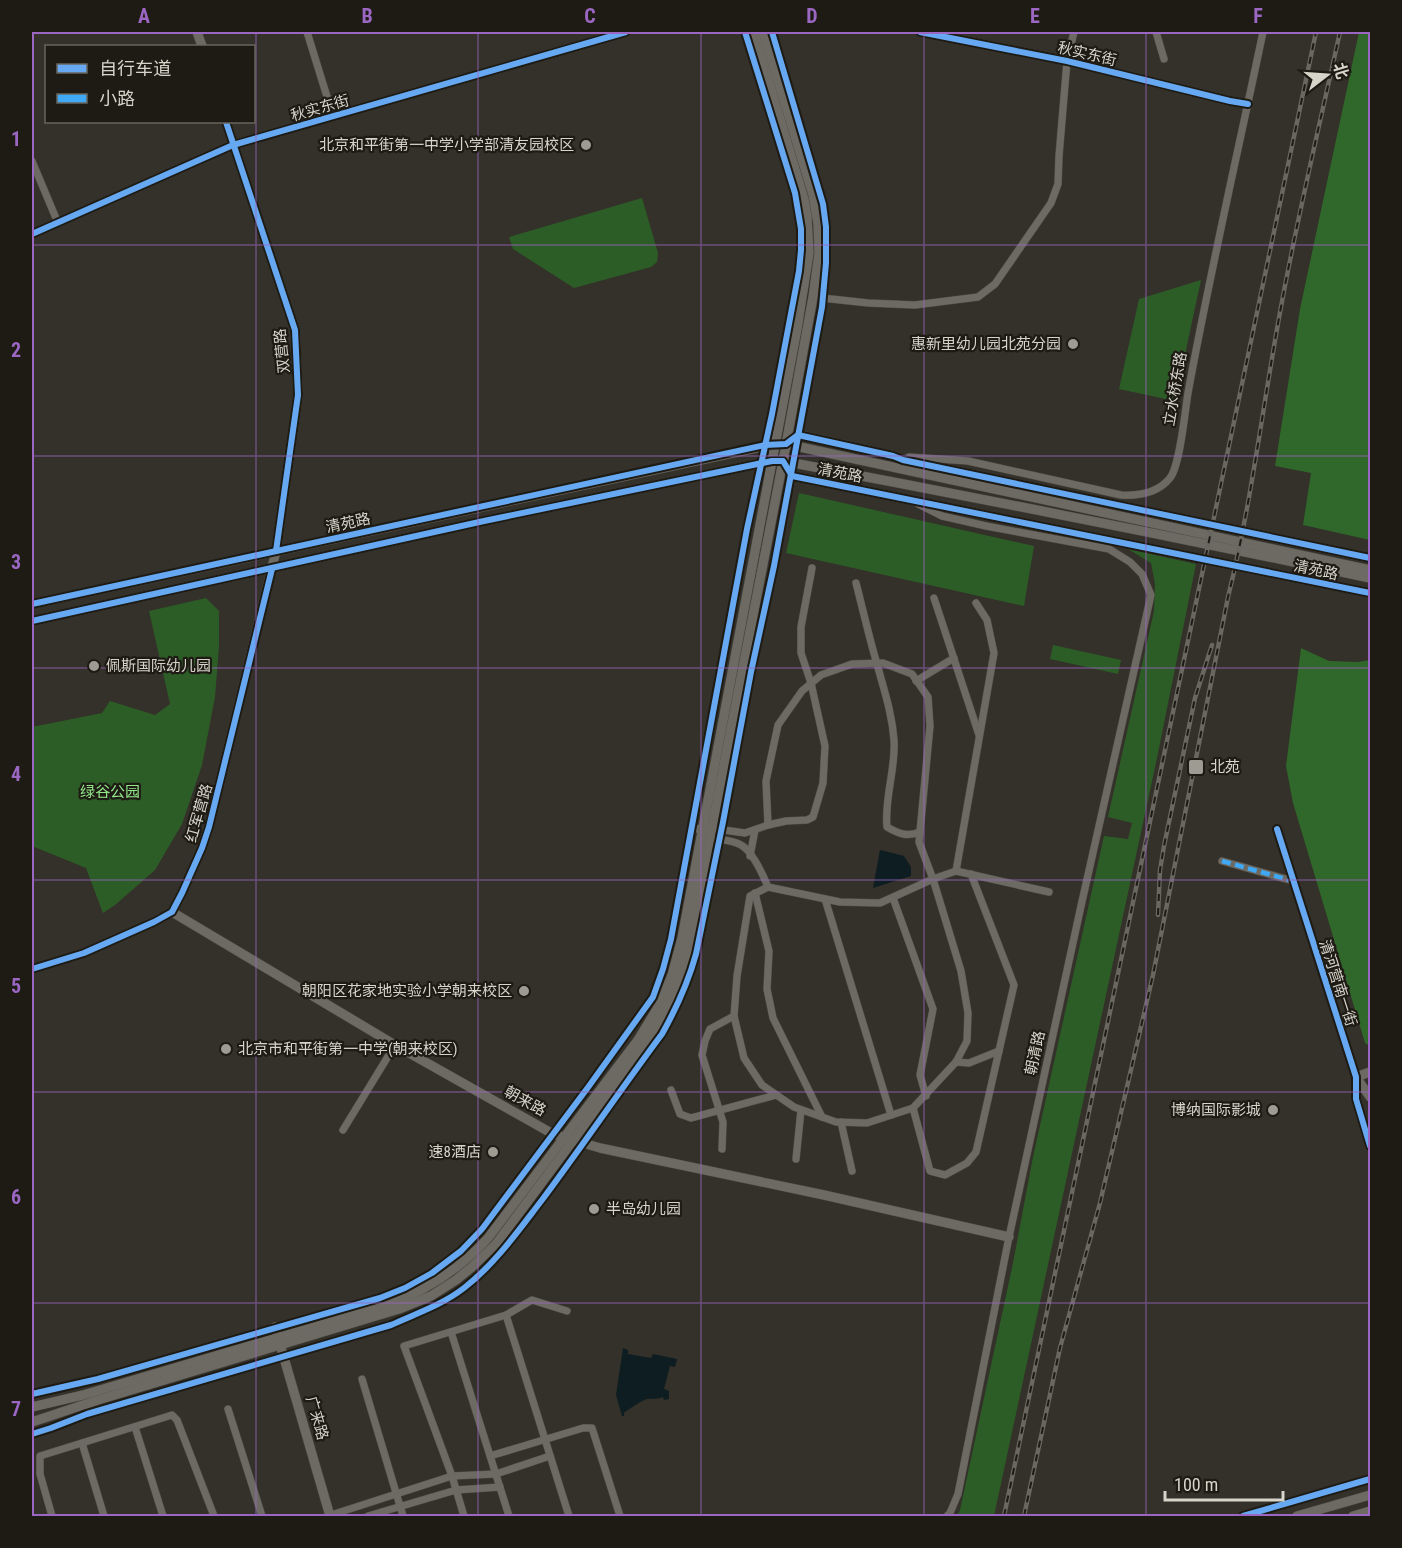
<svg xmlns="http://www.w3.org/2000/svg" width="1402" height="1548" font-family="'Roboto Condensed','Noto Sans SC',sans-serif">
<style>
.green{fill:#2d5d27}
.forest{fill:#30672a}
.water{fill:#0e1d21}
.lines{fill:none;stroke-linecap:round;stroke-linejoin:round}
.street-casing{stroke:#504d46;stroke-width:8}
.secondary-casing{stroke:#504d46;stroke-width:10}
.street{stroke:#6d6a64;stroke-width:7}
.secondary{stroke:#6d6a64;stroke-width:9}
.rail-casing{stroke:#696760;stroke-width:4.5}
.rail{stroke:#1d1b14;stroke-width:2;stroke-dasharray:7;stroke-linecap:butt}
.quiet{stroke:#3fa9f5;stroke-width:4.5;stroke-dasharray:9 4.5;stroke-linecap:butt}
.cycleway-casing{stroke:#1d1b14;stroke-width:10}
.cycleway{stroke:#66a8f1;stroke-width:6}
.grid{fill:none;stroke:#9b67c3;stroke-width:1.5;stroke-opacity:0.55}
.poi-dot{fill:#9e9b92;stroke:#1d1b14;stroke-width:2}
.labels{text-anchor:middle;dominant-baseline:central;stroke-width:4.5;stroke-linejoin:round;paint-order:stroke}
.street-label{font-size:15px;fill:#d7d4ca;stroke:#1d1b14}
.poi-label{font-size:15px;fill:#d7d4ca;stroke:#1d1b14;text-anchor:end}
.park-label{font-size:15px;fill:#92e889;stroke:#1d1b14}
.neatline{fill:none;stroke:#9b67c3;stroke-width:2}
.grid-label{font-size:20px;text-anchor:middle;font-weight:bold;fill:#9b67c3}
</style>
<rect width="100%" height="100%" fill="#333129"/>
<g class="green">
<path d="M642 198 658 253 657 262 651 267 574 288 513 249 509 237Z"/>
<path d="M1201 280 1175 401 1119 389 1139 299Z"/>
<path d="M799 493 1034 546 1024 606 786 553Z"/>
<path d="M1128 549 1196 564 1157 758 994 1516H957L960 1510 1013 1263 1033 1157 1104 836 1128 839 1132 823 1108 817 1154 611 1155 584 1151 563Z"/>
<path d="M206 598 219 611V646L215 697 202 765 182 824 155 870 115 905 103 913 86 868 32 846V727L102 713 110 701 155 715 170 704 149 611Z"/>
<path d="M1053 645 1121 660 1118 674 1050 659Z"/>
</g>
<g class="forest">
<path d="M1359 32H1370V540L1303 525 1311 473 1275 466 1300 309Z"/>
<path d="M1301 648 1329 661 1358 662 1370 660V1046L1365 1043 1293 803 1286 766Z"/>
</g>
<g class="water">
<path d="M880 850 904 856 911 867V876L873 888Z"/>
<path d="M623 1348 628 1350V1354L651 1358 653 1354 677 1359 675 1367 670 1366 664 1389 669 1391V1399L664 1400 663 1397C655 1400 653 1398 647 1399 643 1400 627 1410 624 1413V1416H622L616 1395Z"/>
</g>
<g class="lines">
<g class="street-casing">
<g id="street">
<path d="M307 32 333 116"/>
<path d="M1156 32 1164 59"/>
<path d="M32 161 58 223"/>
<path d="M822 298 868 303 915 305 978 297 995 284 1051 203 1058 184 1059 156 1067 61 1074 32"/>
<path d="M903 460 909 457 968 461 1121 495C1139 496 1158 493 1170 478 1180 466 1185 411 1188 393 1210 272 1238 152 1263 32"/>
<path d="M918 504 942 516 986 526 1109 549 1130 562 1142 574 1151 595 1081 906 1009 1237 958 1494 950 1513 947 1516"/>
<path d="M856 583C863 610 869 637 877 664 884 690 892 713 894 740 896 769 884 798 887 827 899 834 907 837 920 832"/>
<path d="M934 598 979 735"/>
<path d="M916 681 954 658"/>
<path d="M768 825 766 781 778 725 802 691 821 675 852 664 883 663 912 674 928 697 930 726 919 842 933 879 961 971 968 1013 967 1041 956 1062 913 1108 867 1123 836 1122 794 1107 762 1085 744 1058 734 1016 737 976 750 896 768 887"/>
<path d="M1277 829 1356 1077"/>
<path d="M690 831 703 827 745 833 768 825 786 821 807 820 813 817 823 783 825 746 811 683 801 653V627L812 568"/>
<path d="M717 839C724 840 734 841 741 845 752 851 763 875 768 887L840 902 880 903 933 879 956 871 1049 892"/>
<path d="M750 856 755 830"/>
<path d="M1222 861 1293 881"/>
<path d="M956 871 994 653 987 620 976 603"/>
<path d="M755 893 769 951 767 989 773 1018 822 1117"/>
<path d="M893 898 933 1009 920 1075 926 1096"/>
<path d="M825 899 891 1115"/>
<path d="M956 1062 969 1063 999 1051"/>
<path d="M671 1090 680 1114 691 1118 776 1095"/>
<path d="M913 1108 930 1171 945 1175 967 1163 976 1152 1014 985 971 874"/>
<path d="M841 1122 852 1171"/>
<path d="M343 1130 395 1045"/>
<path d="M722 1149 723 1122 702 1055 705 1041 710 1029 734 1016"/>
<path d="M796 1159 801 1110"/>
<path d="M506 1315 569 1516"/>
<path d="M451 1332 509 1516"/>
<path d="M362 1379 403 1516"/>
<path d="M32 1394 98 1379 380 1298 405 1288 432 1273 461 1251 482 1229 589 1086 653 997 663 969 671 939 747 529 772 414 799 271 801 250V229L795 193 745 32"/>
<path d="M228 1409 262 1516"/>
<path d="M135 1427 163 1516"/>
<path d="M32 1434 51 1428 87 1414 391 1325C415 1314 442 1305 464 1288 495 1264 518 1231 542 1200 583 1145 621 1089 662 1034 676 1009 688 983 696 954L723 822 751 672 774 566 822 307 826 263V227L823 204 772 32"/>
<path d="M82 1443 104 1516"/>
<path d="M490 1456 583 1428H592L620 1516"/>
<path d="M52 1516 40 1474V1456L172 1415 177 1420 214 1516"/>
<path d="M328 1516 452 1476 496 1474 550 1456"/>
<path d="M368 1516 456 1490 500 1487"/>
<path d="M464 1516 452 1476 404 1346 506 1315 532 1300 567 1311"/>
<path d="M1243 1516 1370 1479"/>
</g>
</g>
<g class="secondary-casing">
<g id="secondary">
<path d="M197 32 202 46"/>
<path d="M920 32 1067 61 1230 101 1248 104"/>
<path d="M32 234 233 145 626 32"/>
<path d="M786 444 799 435 893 456 903 460 1370 558"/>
<path d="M783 461 792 476 1370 593"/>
<path d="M32 604 775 444H786L1370 570"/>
<path d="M32 621 484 521 772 461H783C979 498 1175 537 1370 578"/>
<path d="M172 912 395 1045 553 1134 600 1148 824 1195 1009 1237"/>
<path d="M32 969 84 953 154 922 172 912 182 893 202 848 209 827 276 551 298 395 295 330 226 122"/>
<path d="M1356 1077V1099L1370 1146"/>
<path d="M1356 1077 1370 1097"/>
<path d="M1356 1077 1370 1072"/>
<path d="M275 1327 330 1516"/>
<path d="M32 1407 83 1395 385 1306C426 1291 459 1270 488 1238L638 1040 660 1004 672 975 682 938 797 329 809 253 807 216 804 199 754 32"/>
<path d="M32 1422 98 1400 399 1309 431 1296 456 1280 472 1267 496 1244 645 1044 666 1010 680 977 690 940 783 461 813 297 819 253 818 224 813 195 763 32"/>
<path d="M1297 1516 1370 1495"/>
<path d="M1353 1516 1370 1511"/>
</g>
</g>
<use href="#street" class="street"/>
<use href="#secondary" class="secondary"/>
<g class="rail-casing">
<g id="rail">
<path d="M1158 915 1160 870 1164 846 1195 698 1212 645"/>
<path d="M1004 1516 1316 32"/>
<path d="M1024 1516 1060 1348 1100 1203 1153 975 1228 597C1252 501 1263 403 1281 307 1298 214 1320 123 1340 32"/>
</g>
</g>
<use href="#rail" class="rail"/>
<path class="quiet" d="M1222 861 1293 881"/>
<g class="cycleway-casing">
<g id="cycleway">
<path d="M920 32 1067 61 1230 101 1248 104"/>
<path d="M226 122 295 330 298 395 276 551"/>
<path d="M32 234 233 145 626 32"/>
<path d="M32 604 765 445 786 444 798 435 893 456 903 460 1370 558"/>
<path d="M32 621 484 521 772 461H783L792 476 1370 593"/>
<path d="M1277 829 1356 1077V1099L1370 1146"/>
<path d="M32 969 84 953 154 922 172 912 182 893 202 848 209 827 272 569"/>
<path d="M32 1394 98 1379 380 1298 405 1288 432 1273 461 1251 482 1229 589 1086 653 997 663 969 671 939 747 529 772 414 799 271 801 250V229L795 193 745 32"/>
<path d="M32 1434 51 1428 87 1414 391 1325C415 1314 442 1305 464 1288 495 1264 518 1231 542 1200 583 1145 621 1089 662 1034 676 1009 688 983 696 954L723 822 751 672 774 566 822 307 826 263V227L823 204 772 32"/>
<path d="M1243 1516 1370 1479"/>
</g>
</g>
<use href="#cycleway" class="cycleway"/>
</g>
<path class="grid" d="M256 32V1516M478 32V1516M701 32V1516M924 32V1516M1146 32V1516M32 245H1370M32 456H1370M32 668H1370M32 880H1370M32 1092H1370M32 1303H1370"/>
<g class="poi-dot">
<circle cx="586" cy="145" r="6"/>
<circle cx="1073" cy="344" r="6"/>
<circle cx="94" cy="666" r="6"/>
<rect x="1188" y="759" width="16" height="16" rx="3"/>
<circle cx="524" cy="991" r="6"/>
<circle cx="226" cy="1049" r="6"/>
<circle cx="1273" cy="1110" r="6"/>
<circle cx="493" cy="1152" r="6"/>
<circle cx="594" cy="1209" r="6"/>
</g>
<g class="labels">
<g class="street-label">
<text transform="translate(1087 54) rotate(13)">秋实东街</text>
<text transform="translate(320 108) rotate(-16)">秋实东街</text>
<text transform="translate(282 351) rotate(-96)">双营路</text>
<text transform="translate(1175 389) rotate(-80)">立水桥东路</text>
<text transform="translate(840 473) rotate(11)">清苑路</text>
<text transform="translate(348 523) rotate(-12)">清苑路</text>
<text transform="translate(1316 570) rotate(12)">清苑路</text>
<text transform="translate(199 813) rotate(-74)">红军营路</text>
<text transform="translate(1338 983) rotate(72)">清河营南一街</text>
<text transform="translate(1035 1053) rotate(-78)">朝清路</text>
<text transform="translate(525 1101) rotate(29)">朝来路</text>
<text transform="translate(317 1418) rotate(74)">广来路</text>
</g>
<g class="poi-label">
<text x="574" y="145">北京和平街第一中学小学部清友园校区</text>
<text x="1061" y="344">惠新里幼儿园北苑分园</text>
<text x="106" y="666" text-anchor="start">佩斯国际幼儿园</text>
<text x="1210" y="767" text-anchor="start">北苑</text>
<text x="512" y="991">朝阳区花家地实验小学朝来校区</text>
<text x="238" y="1049" text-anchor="start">北京市和平街第一中学(朝来校区)</text>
<text x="1261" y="1110">博纳国际影城</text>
<text x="481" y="1152">速8酒店</text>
<text x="606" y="1209" text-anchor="start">半岛幼儿园</text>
</g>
<g class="park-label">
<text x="110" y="792">绿谷公园</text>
</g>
</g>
<rect width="1402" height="1548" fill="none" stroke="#1d1b14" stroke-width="66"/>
<rect x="45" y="45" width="210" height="78" fill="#1d1b14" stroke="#67655d" stroke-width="1.5"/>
<rect x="57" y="64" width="30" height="9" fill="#66a8f1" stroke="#67655d" stroke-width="1.5"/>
<text x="99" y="75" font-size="18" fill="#d7d4ca">自行车道</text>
<rect x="57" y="94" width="30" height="9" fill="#3fa9f5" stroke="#67655d" stroke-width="1.5"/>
<text x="99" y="105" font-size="18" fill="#d7d4ca">小路</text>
<g transform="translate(1327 75) rotate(73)" stroke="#1d1b14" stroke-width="4.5" paint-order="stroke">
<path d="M0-4.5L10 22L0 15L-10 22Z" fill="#d7d4ca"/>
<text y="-9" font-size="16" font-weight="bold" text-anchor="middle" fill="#d7d4ca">北</text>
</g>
<path d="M1165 1491v9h118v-9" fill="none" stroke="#d7d4ca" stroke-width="3"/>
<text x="1174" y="1491" font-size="18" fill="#d7d4ca" stroke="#1d1b14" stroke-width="4.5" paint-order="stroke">100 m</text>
<rect x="33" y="33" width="1336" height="1482" class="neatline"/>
<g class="grid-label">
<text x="144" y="23">A</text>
<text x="367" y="23">B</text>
<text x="590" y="23">C</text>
<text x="812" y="23">D</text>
<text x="1035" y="23">E</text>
<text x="1258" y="23">F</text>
<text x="16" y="146">1</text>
<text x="16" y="357">2</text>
<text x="16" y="569">3</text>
<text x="16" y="781">4</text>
<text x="16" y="993">5</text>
<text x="16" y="1204">6</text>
<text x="16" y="1416">7</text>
</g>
</svg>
